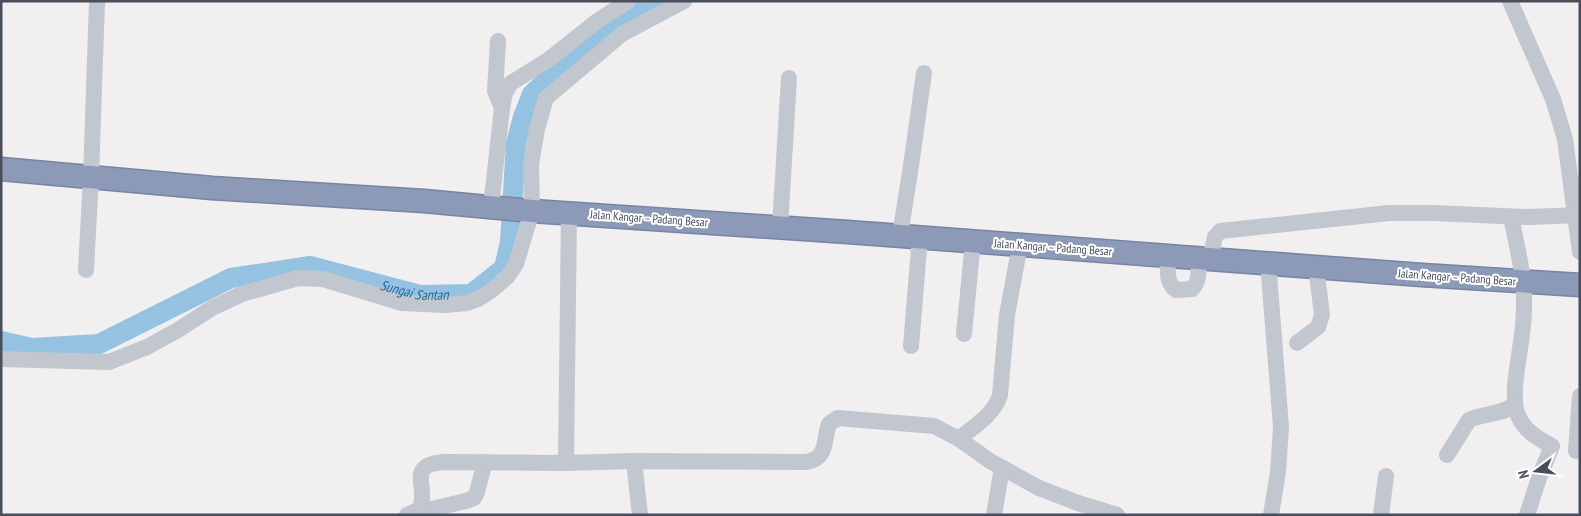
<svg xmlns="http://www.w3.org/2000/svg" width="1581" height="516" font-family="'PT Sans Narrow',sans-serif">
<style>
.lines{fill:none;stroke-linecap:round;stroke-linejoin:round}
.river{stroke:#95c2e1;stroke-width:20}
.highway-casing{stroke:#7884a3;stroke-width:25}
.minor{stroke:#c1c6cf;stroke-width:16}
.highway{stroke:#8c99b7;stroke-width:22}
.labels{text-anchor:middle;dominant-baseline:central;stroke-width:4;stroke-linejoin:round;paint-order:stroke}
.street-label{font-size:12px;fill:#494f5a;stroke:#fff}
.water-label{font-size:14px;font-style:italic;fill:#1e6798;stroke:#fff}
</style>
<rect width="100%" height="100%" fill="#f1efef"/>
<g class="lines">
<path class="river" id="s1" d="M1 341 32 348 99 344 231 278 310 266 420 295 471 294 504 268 510 242 516 143 523 117 532 94 576 53 657 1"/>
<g class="highway-casing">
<path id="highway" d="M1 169 212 188 424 201 532 211 848 232 1422 275 1580 285"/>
</g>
<g class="minor">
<path d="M1510 1 1553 99 1565 139 1580 252"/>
<path d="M498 41 495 91 502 108"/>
<path d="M491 207 502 108 505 93 511 83 548 60 596 22 628 1"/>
<path d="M1511 217C1517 247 1525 277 1524 307 1524 334 1517 360 1515 387 1515 396 1514 404 1517 413 1523 430 1537 438 1552 446L1539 478 1527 515"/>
<path d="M780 227 789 78"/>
<path d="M900 235 911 166 924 73"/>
<path d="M1168 255C1168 267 1165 282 1176 290L1192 289C1201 280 1198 269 1198 257"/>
<path d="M1210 258 1215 237 1220 231 1389 213H1432L1528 217 1580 215"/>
<path d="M1268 262 1281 427 1278 472 1271 515"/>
<path d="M86 270 91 177 97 1"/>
<path d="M964 334 973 241"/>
<path d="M1297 343 1318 327 1322 315 1316 266"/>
<path d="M911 346 920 237"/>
<path d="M1 359 109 362 147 347 178 330 212 308 242 294 298 278 323 279 402 303 445 305 467 303 478 299 492 290 508 276 516 264 522 244 532 211 531 164 537 129 546 98 622 34 684 1"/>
<path d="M959 439C974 426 994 415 1000 395L1007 315 1020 245"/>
<path d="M1576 451 1580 396"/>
<path d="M1447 455 1469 420C1483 413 1502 415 1514 405"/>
<path d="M634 461 640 515"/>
<path d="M566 463 569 213"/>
<path d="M414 513 466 501 474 498 477 492 485 462"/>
<path d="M407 515 420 509C429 486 405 465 444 462L566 463 634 461 806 462C828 459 823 441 829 424L838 418 934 426 959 439 990 461 1039 488 1078 503 1117 515"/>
<path d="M994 515 1002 468"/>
<path d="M1381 515 1386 476"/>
</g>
<use href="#highway" class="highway"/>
</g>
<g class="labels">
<g class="street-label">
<text transform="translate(649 218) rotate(4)">Jalan Kangar – Padang Besar</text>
<text transform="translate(1053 247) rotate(4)">Jalan Kangar – Padang Besar</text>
<text transform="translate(1457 277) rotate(4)">Jalan Kangar – Padang Besar</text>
</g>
<g class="water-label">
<text stroke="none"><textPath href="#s1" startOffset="434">Sungai Santan</textPath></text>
</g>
</g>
<rect width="1581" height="516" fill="none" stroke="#494f5a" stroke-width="5"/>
<g transform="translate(1536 471) rotate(255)" stroke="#ffffff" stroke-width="4" paint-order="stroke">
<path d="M0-4L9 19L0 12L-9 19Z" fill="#494f5a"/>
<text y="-8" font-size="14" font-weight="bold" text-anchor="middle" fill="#494f5a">N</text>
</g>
</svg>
